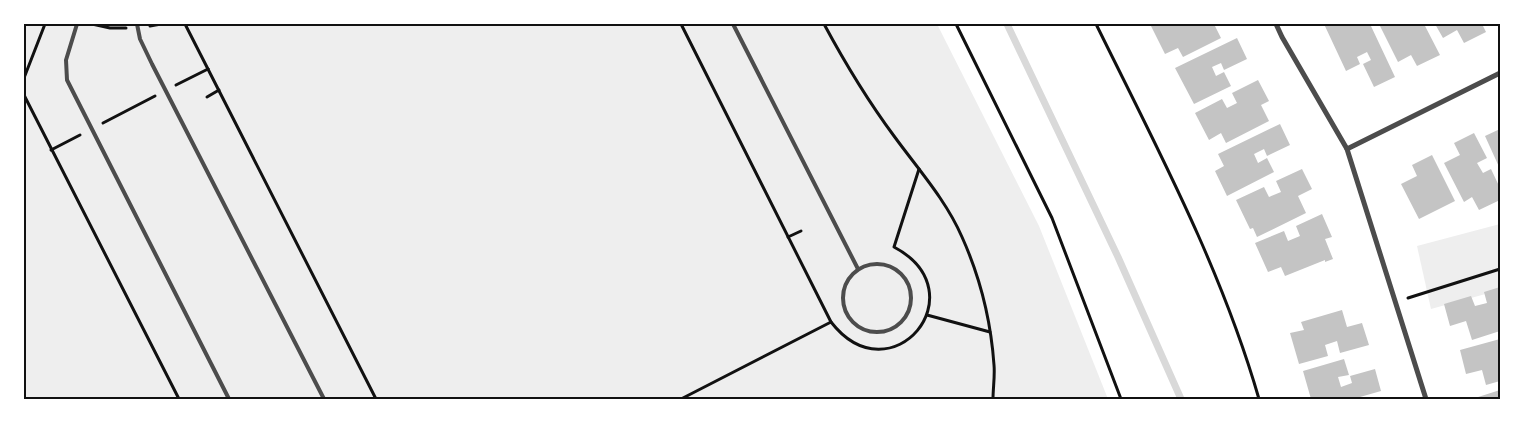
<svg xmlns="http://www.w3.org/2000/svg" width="1524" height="423" font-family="Barlow,sans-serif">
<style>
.green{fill:#eee}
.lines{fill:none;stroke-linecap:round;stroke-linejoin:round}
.stream{stroke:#d9d9d9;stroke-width:7}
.building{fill:#c4c4c4}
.path{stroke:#111;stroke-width:3}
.service{stroke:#4c4c4c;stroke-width:4}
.minor{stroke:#4c4c4c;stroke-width:5}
.neatline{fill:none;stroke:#111;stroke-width:2}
</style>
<rect width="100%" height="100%" fill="#fff"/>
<g class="green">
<path d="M24 24H937L1039 226 1108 399H24Z"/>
<path d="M1500 224V290L1431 309 1417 246Z"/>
</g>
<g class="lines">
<path class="stream" d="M1007 24 1118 257 1181 399"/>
</g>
<g class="building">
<path d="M1156 24H1214L1221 38 1183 57 1178 48 1165 54 1151 26Z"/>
<path d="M1324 24H1370L1395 77 1374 87 1363 64 1371 60 1367 52 1357 57 1360 64 1346 71Z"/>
<path d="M1383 24H1424L1440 55 1417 66 1411 55 1398 62 1380 26Z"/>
<path d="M1435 24H1482L1486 32 1464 43 1457 30 1443 38Z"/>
<path d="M1237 38 1247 59 1224 70 1221 63 1212 67 1216 76 1224 72 1231 86 1194 104 1175 68Z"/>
<path d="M1258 80 1269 101 1261 105 1269 121 1226 143 1221 133 1209 140 1195 113 1222 99 1227 108 1237 103 1232 93Z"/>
<path d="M1280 124 1290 145 1267 156 1264 149 1254 154 1258 163 1267 158 1274 172 1227 196 1215 171 1224 166 1218 154Z"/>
<path d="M1500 129V169L1485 136Z"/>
<path d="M1474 133 1487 158 1477 163 1483 173 1491 169 1500 188V200L1479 210 1472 197 1464 202 1444 163 1460 155 1454 143Z"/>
<path d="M1432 155 1455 201 1419 219 1401 184 1417 176 1412 165Z"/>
<path d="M1302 169 1312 189 1298 196 1306 213 1257 237 1253 228 1250 229 1236 200 1264 187 1269 197 1281 192 1276 181Z"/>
<path d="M1322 214 1332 237 1325 239 1333 259 1325 262V260L1285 276 1281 267 1268 272 1255 243 1284 231 1288 241 1300 236 1296 226Z"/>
<path d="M1500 287V331L1472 340 1466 321 1450 326 1444 304 1471 296 1475 306 1487 303 1484 292Z"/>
<path d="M1342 310 1347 327 1362 323 1369 345 1340 353 1337 341 1325 345 1328 356 1299 364 1290 333 1304 330 1301 322Z"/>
<path d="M1500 339V381L1486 385 1482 370 1466 374 1460 350Z"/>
<path d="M1344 359 1349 375 1338 377 1341 387 1352 383 1350 376 1375 369 1381 391 1353 399H1311L1303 371Z"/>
<path d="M1500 390V399H1475V398Z"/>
</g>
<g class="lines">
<g class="path">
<path d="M92 24 110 28H126"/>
<path d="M185 24 376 399"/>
<path d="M681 24 831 322C891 399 980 293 894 247L919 169"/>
<path d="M824 24C845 63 868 101 894 136 918 169 946 200 962 237 980 277 991 322 994 365 995 376 993 388 993 399"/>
<path d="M956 24 1052 218 1121 399"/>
<path d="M1096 24C1156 146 1221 267 1259 399"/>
<path d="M150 26 161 24"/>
<path d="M24 78 45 24"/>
<path d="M176 85 208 69"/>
<path d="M24 95 179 399"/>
<path d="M207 97 219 90"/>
<path d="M103 123 155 96"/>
<path d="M51 150 80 135"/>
<path d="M788 237 801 231"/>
<path d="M1408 298 1500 269"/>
<path d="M927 315 990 332"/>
<path d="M681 399 831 322"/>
</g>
<g class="service">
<path d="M77 24 66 60 67 80 229 399"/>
<path d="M137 24 140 39 152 64 324 399"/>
<path d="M733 24 858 269"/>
<circle cx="877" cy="298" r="34"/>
</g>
<g class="minor">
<path d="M1276 24 1282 37 1347 149 1426 399"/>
<path d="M1347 149 1500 73"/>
</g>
</g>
<rect width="1524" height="423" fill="none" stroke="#ffffff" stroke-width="50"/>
<rect x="25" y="25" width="1474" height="373" class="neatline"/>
</svg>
